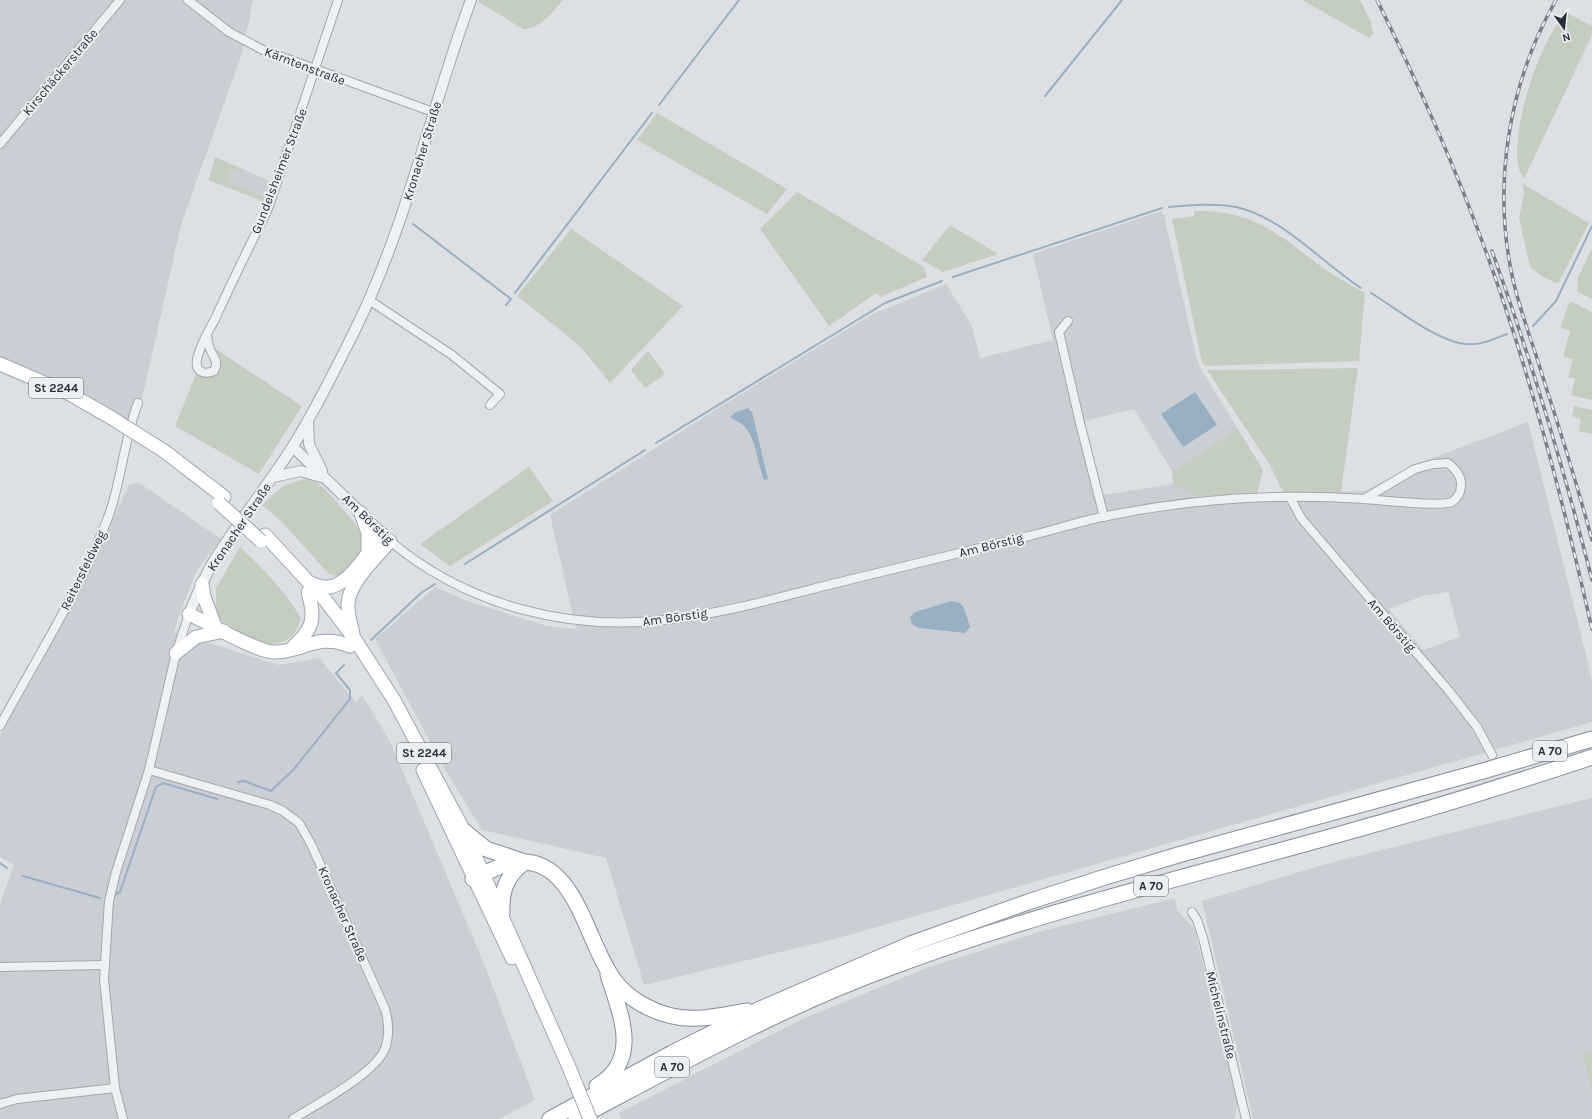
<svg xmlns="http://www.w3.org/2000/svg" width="1592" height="1119" font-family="Karla,sans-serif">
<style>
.built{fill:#cacfd6;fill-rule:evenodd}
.green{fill:#c3cebe}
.water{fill:#99afc3}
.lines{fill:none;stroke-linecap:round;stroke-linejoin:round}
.stream{stroke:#99afc3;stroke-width:2}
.minor-casing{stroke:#a2a7ae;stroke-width:10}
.tertiary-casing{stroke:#a2a7ae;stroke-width:12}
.primary-casing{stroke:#9ca5b0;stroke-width:15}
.motorway-casing{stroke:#858e9b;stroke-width:17}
.minor{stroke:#eef1f4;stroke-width:8}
.tertiary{stroke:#eef1f4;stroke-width:10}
.primary{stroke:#fff;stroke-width:13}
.motorway{stroke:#fff;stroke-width:15}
.rail-casing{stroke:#77808d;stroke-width:3.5}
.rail{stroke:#ebeff3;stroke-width:2;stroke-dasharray:6;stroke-linecap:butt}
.primary-bridge-casing{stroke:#9ca5b0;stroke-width:15;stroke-linecap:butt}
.primary-bridge{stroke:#fff;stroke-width:13}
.labels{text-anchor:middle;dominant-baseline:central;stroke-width:4;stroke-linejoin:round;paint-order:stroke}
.shield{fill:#ebeff3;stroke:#626972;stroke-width:1}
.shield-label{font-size:12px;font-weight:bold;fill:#272f3a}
.street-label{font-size:13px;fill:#272f3a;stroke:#ebeff3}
</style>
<rect width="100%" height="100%" fill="#dce0e5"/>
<g class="built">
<path d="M0 0H253L243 50 181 225 133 439 29 380 0 368Z"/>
<path d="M215 157 270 181 265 202 209 180Z"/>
<path d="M1161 211 1164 215 1196 356 1201 369 1238 429 1172 471 1134 409 1084 421 1103 495 1173 484 1197 497 1257 493 1365 491 1417 464 1528 422 1592 680V722L838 938 644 985 606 858 482 830 444 768 375 639 435 587 470 602 547 626 576 629 550 515 728 402 871 315 946 284 971 324 980 358 1053 340 1033 254ZM1448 592 1460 637 1423 650 1389 609 1422 596Z"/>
<path d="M138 482 221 539 197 570 182 607 174 632 279 665 319 658 356 702 362 695 390 741 485 966 535 1100 499 1119H0V904L14 865 0 857V735L67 615 129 485Z"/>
<path d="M1592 798V1119H1253L1202 901 1329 863Z"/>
<path d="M1175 898 1177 910 1194 928 1238 1102 1235 1118 1234 1119H621L619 1113 800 1020 929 967 1042 931Z"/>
</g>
<g class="green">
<path d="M479 0H563C554 11 539 30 523 29L479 2Z"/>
<path d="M1302 0H1360L1371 22 1373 34 1369 38Z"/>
<path d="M1567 13 1592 26V35L1524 179C1501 152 1541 33 1567 13Z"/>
<path d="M657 113 787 189 767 214 637 140Z"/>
<path d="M215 157 244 170 243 173 232 169 227 181 262 196 264 192 268 194 265 202 209 180Z"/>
<path d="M1523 184 1589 223 1558 284 1543 277 1530 267 1519 218 1524 194Z"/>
<path d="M797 192 924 267 927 277 880 297 876 293 829 326 760 229Z"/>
<path d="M1194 211C1254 210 1278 234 1323 268 1336 277 1351 285 1365 293L1359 361 1205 366 1202 363 1172 219 1194 216Z"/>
<path d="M950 225 998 254 943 272 922 260Z"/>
<path d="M571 229 683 306 610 383 585 352 574 341 517 296Z"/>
<path d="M1592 248V299L1578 292 1577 280Z"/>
<path d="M1570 301 1592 312V400L1571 395 1575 379 1568 377 1573 359 1563 357 1570 331 1560 328Z"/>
<path d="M214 348 302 406 259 474 175 426 196 374C221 384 224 367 214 348Z"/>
<path d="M648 351 665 374 645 388 631 370Z"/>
<path d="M1358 368 1341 492H1283L1270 465 1207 370Z"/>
<path d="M1574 406 1592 410V434L1579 431 1581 419 1572 416Z"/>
<path d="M1238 429 1263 470 1257 493 1197 497 1173 484 1172 471Z"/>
<path d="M529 467 553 501 450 566 420 544Z"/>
<path d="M304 479C310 479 315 481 319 484 327 490 359 526 362 536 366 549 357 562 347 570 340 576 336 578 328 573L281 521 262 505 283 486Z"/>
<path d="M240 547C263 569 286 591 301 619 299 624 296 632 292 636 269 657 237 630 216 617V588Z"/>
<path d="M1592 1052V1092L1582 1054Z"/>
</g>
<g class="water">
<path d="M1195 392 1217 425 1183 447 1161 414Z"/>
<path d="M748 408 752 412 768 479 764 480C757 463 757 438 743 425 739 422 734 420 730 417L736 412Z"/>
<path d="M952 601 960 603 964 608 970 627 965 633 919 628 912 624 910 617 915 612Z"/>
</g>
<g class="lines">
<g class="stream">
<path d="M1045 96 1122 0"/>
<path d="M659 105 739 0"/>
<path d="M1169 207C1191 205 1214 203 1236 207 1282 217 1321 262 1361 288"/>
<path d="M413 224 511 299 506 305"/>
<path d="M953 277 1162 208"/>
<path d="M515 293 652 113"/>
<path d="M1371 293C1396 308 1436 341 1465 344 1479 346 1494 339 1507 334"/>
<path d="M1533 326 1556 301 1592 226"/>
<path d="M656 443 885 303 942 281"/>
<path d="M465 564 645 450"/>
<path d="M371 640 421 593 435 584"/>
<path d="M238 782 244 781 271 791 294 769 350 699V690L336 673 344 665"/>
<path d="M0 863 7 868"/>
<path d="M23 876 100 898"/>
<path d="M116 894 120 892 156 787 163 783 217 799"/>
</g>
<g class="minor-casing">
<g id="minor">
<path d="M188 0 229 32 263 50 433 112"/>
<path d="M0 144 120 0"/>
<path d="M369 300 452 355 500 394 490 405"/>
<path d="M1068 321 1059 332 1080 423 1104 517"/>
<path d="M207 336C208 340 208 345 210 349 214 358 219 361 214 371 204 375 195 372 197 360 199 347 208 332 214 321 231 284 249 247 267 211L272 197 338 0"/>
<path d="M1448 463C1455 469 1462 476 1461 486 1461 492 1457 499 1452 502 1441 507 1380 500 1364 499L1415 469 1433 464Z"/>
<path d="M1290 497 1301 518 1449 691 1477 727 1492 755"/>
<path d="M390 541C466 605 567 631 664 620 721 614 777 598 832 584 898 568 963 552 1029 536 1054 530 1078 522 1102 517 1188 499 1277 493 1364 499"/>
<path d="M0 726C37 657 81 589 109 515 122 478 124 439 138 403"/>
<path d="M149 770 270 805 283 811 299 823 311 844 385 1009C389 1023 390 1037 384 1051 371 1076 317 1104 293 1119"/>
<path d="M1192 912 1197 920 1203 938 1246 1119"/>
<path d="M0 967 104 965"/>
<path d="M0 1104 17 1099 115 1088"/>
<path d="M123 1119 115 1088 104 979 109 901 116 872 149 770 176 653 189 614"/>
</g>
</g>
<g class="tertiary-casing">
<g id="tertiary">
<path d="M308 422 309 444 322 471"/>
<path d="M293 447 387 538"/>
<path d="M273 477 301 471 321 477"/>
<path d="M189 614C196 597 203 580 212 564 237 523 268 486 293 446 316 409 335 370 354 332 407 226 430 110 471 0"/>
</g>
</g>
<g class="primary-casing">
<g id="primary">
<path d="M0 364 70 394 110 417"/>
<path d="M164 451 224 497"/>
<path d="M361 513 368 533V553"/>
<path d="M265 535 326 601 354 638 394 700 464 831 569 1067"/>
<path d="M310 583C316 585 322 588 328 587 349 586 370 549 382 534"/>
<path d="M202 584 204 597 215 626"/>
<path d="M189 614C208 623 255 651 273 652 303 653 316 632 350 646"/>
<path d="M353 634C351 624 347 613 348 603 350 581 377 557 390 541"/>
<path d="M293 647C313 629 316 618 308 592"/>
<path d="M176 653 196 637 224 631"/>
<path d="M423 770 512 958"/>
</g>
</g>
<g class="motorway-casing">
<g id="motorway">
<path d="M464 831 486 849 522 861"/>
<path d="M473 879C486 873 501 864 516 862 576 856 586 943 614 980 627 998 650 1011 672 1016 696 1022 723 1015 747 1011"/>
<path d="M502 913C501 892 506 875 525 862"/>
<path d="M597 1086C642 1060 620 1013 608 975"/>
<path d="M550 1119 672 1053 758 1010 913 943 1028 902 1102 878 1178 855 1483 771 1592 739"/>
<path d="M576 1119C678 1065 780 1008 889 968 1035 913 1187 877 1337 835 1423 811 1508 785 1592 757"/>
</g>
</g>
<use href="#minor" class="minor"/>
<use href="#tertiary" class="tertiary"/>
<use href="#primary" class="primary"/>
<use href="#motorway" class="motorway"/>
<g class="rail-casing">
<g id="rail">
<path d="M1377 0C1417 81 1454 164 1485 249 1530 372 1563 501 1592 629"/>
<path d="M1556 0C1508 84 1492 186 1513 280 1521 315 1535 349 1545 384 1562 436 1578 488 1592 540"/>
<path d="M1492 251C1531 359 1564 469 1592 580"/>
</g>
</g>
<use href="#rail" class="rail"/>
<g class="primary-bridge-casing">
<g id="primary-bridge">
<path d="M110 417 164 451"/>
<path d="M219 503 261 541"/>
<path d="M569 1067 590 1119"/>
</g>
</g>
<use href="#primary-bridge" class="primary-bridge"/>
</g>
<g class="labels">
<g class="shield">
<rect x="29" y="378" width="54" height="20" rx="3"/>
<rect x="1533" y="741" width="34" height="20" rx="3"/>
<rect x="397" y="743" width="54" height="20" rx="3"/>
<rect x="1134" y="876" width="34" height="20" rx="3"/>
<rect x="655" y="1057" width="34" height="20" rx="3"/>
</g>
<g class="shield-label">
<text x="56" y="388">St 2244</text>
<text x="1550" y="751">A 70</text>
<text x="424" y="753">St 2244</text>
<text x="1151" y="886">A 70</text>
<text x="672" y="1067">A 70</text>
</g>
<g class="street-label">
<text transform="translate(305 66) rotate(21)">Kärntenstraße</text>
<text transform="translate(60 72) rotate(-50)">Kirschäckerstraße</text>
<text transform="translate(422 151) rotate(-73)">Kronacher Straße</text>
<text transform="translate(279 171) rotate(-69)">Gundelsheimer Straße</text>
<text transform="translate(368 519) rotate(44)">Am Börstig</text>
<text transform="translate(239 527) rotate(-56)">Kronacher Straße</text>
<text transform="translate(991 545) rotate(-14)">Am Börstig</text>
<text transform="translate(83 570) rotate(-64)">Reitersfeldweg</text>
<text transform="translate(675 617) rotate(-8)">Am Börstig</text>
<text transform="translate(1392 625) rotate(49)">Am Börstig</text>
<text transform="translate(343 914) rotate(66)">Kronacher Straße</text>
<text transform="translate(1221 1015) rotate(76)">Michelinstraße</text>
</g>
</g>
<g transform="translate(1564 28) rotate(165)" stroke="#ebeff3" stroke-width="3" paint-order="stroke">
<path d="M0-3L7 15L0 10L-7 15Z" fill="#272f3a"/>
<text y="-6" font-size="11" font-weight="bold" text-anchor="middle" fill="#272f3a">N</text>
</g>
</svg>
